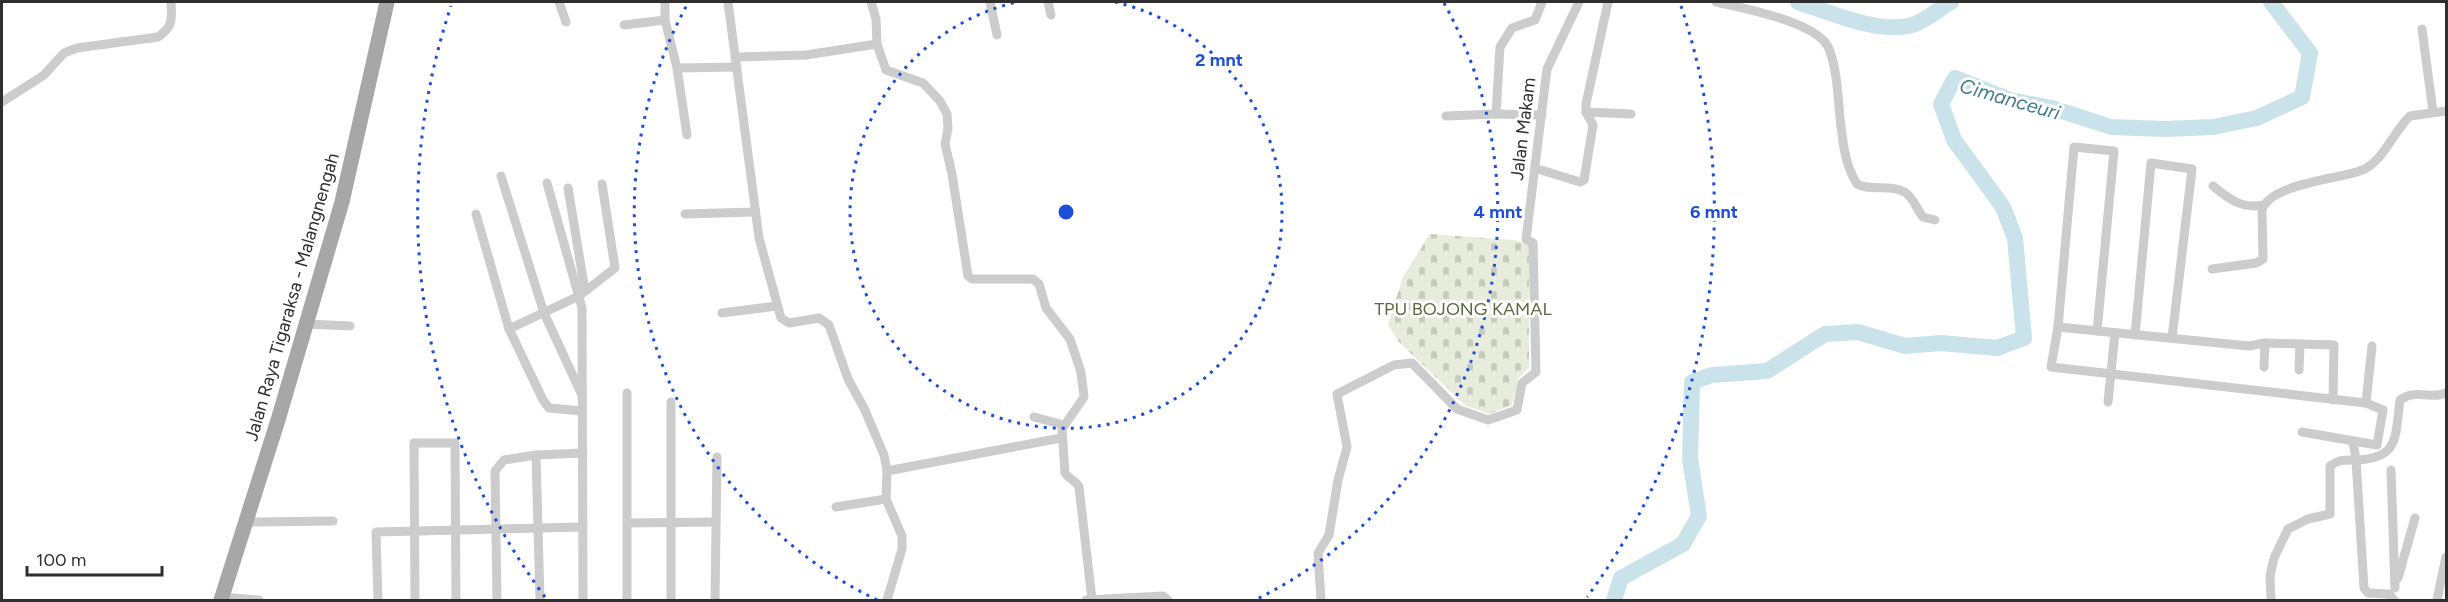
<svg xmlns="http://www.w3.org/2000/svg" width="2448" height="602" font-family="Figtree,sans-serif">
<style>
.cemetery{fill:url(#cemetery-stones)}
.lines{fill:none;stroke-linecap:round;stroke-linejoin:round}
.river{stroke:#cae3eb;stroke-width:16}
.minor{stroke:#ccc;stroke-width:9}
.primary{stroke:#a7a7a7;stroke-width:15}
.ring{fill:none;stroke:#1d4ed8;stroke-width:3;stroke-dasharray:3 6}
.labels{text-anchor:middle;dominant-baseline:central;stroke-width:6;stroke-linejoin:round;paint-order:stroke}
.street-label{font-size:18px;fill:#2f2f2f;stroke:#fff}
.park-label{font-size:18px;fill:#58693d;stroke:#fff}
.water-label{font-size:20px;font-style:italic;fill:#3f7b8f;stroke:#fff}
.centre{fill:#1d4ed8;stroke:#fff;stroke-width:3}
.ring-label{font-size:18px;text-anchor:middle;font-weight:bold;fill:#1d4ed8;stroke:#fff;stroke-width:6;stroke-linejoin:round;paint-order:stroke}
</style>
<defs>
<pattern id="cemetery-stones" width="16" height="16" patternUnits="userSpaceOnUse" patternTransform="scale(1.5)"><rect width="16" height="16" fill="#e7ecdd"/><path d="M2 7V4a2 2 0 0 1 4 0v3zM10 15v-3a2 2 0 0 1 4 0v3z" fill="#c6cbbe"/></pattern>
</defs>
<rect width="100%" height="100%" fill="#fff"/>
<path class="cemetery" d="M1430 234 1514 240 1529 244V367L1518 379 1512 405 1489 414 1466 406 1399 342 1388 325 1403 277Z"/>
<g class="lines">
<g class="river">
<path d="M1798 2C1830 12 1882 36 1915 24 1928 19 1940 8 1951 2"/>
<path d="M1614 600 1621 578 1683 544 1699 516 1690 459 1692 382 1712 375 1767 371 1825 334 1858 332 1905 346 1941 343 1997 348 2024 338 2015 238 2003 207 1954 140 1941 104 1955 78 2010 100 2052 108 2111 127 2165 129 2213 127 2257 118 2302 97 2310 53 2271 2"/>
</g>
<g class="minor">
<path d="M559 2 566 22"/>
<path d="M665 2V20L677 68 737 67"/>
<path d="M728 2 759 238 781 318 789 323 819 318 829 325 848 379 864 408 884 455 887 471 886 499 902 536V549L887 600"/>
<path d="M990 2 997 35"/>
<path d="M1048 2 1051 15"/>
<path d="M1716 2C1742 8 1819 22 1829 49 1837 69 1838 96 1840 118 1843 142 1844 163 1857 184 1871 192 1891 183 1906 193 1914 199 1917 210 1923 217L1935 220"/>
<path d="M624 25 665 20"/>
<path d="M2422 29 2433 112"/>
<path d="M877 44 886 70 923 83 940 101 947 114 948 128 945 144 952 174 968 276 972 279H1033L1039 284 1046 308 1070 339 1081 372 1084 397 1062 429 1065 473C1069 480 1076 480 1079 487L1092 600"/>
<path d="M735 57 806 55 877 44 876 19 871 2"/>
<path d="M677 68 687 135"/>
<path d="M2 102 44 75 64 53 77 48 158 37C173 27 172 19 171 2"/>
<path d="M1586 112 1631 114"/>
<path d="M1496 114 1542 115"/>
<path d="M1446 116 1496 114 1500 47 1512 28 1535 20 1542 2"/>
<path d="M1541 170 1580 182 1584 180 1593 125 1586 112V104L1608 2"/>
<path d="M501 176 544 313 581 393"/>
<path d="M547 183 582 308 583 600"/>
<path d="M2213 186C2230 200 2242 209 2264 205"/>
<path d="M568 188 585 291"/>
<path d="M476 214 509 329 543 400 549 408 582 411"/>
<path d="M685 214 755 212"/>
<path d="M2212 269 2256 263 2263 259 2262 210C2270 184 2337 179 2360 171 2383 163 2393 132 2410 116L2446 111"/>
<path d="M722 313 777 306"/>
<path d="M307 324 350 326"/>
<path d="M2058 327 2249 346 2265 343 2334 345 2333 400"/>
<path d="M509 329 579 296 615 268 602 184"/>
<path d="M2097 331 2114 151 2074 147 2058 327 2051 367 2366 403 2383 410 2377 445 2302 432"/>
<path d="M2135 335 2151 163 2192 169 2172 338"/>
<path d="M2264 367 2265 343"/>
<path d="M2299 370 2300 344"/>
<path d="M2108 402 2115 333"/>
<path d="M2366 403 2372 346"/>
<path d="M1034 417 1064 425"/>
<path d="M2353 441 2356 460 2364 588 2368 593 2389 594 2394 600"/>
<path d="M2391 470 2395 588"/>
<path d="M887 471 1061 438"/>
<path d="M836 507 886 499"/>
<path d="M247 522 333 521"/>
<path d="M628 523 716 522"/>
<path d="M2398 578 2415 518"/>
<path d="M222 597 259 600"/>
<path d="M378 600 376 532 583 527"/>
<path d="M415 600 414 443H455L456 600"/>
<path d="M497 600 495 471 504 460 536 455"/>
<path d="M540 600 536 455 583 453"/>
<path d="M627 600V393"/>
<path d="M671 600V402"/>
<path d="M715 600 717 457"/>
<path d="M1086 600 1163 596 1168 600"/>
<path d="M1321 600 1318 553 1329 535 1338 480 1347 447 1337 394 1394 365 1412 363 1457 409 1488 420 1517 410 1522 383 1536 372 1533 243 1526 239 1547 69 1579 2"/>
<path d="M2271 600 2270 576 2274 558 2288 529 2308 519 2330 514V466C2339 459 2345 460 2357 460 2400 458 2395 436 2400 400 2417 388 2429 400 2446 393"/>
<path d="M2437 600 2446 557"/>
</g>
<path class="primary" d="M221 600 278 420 342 202 387 2"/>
</g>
<g class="ring">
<path d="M1115 2A216 216 0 1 1 1017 2"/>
<path d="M877 600A432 432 0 0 1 688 3M1444 3A432 432 0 0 1 1255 600"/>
<path d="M545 597A648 648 0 0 1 451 6M1681 6A648 648 0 0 1 1587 597"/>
</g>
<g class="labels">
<g class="street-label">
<text transform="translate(1523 129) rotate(-83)">Jalan Makam</text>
<text transform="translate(292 297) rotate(-74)">Jalan Raya Tigaraksa - Malangnengah</text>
</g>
<g class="park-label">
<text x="1463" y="309">TPU BOJONG KAMAL</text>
</g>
<g class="water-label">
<text transform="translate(2010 99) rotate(16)">Cimanceuri</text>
</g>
</g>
<circle cx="1066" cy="212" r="9" class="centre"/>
<g class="ring-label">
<text x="1219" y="66">2 mnt</text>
<text x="1498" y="218">4 mnt</text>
<text x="1714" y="218">6 mnt</text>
</g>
<rect width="2448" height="602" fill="none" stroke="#2f2f2f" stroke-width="6"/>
<path d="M27 566v9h135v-9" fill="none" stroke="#2f2f2f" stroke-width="3"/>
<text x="36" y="566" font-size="18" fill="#2f2f2f" stroke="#ffffff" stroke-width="4.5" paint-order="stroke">100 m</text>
</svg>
